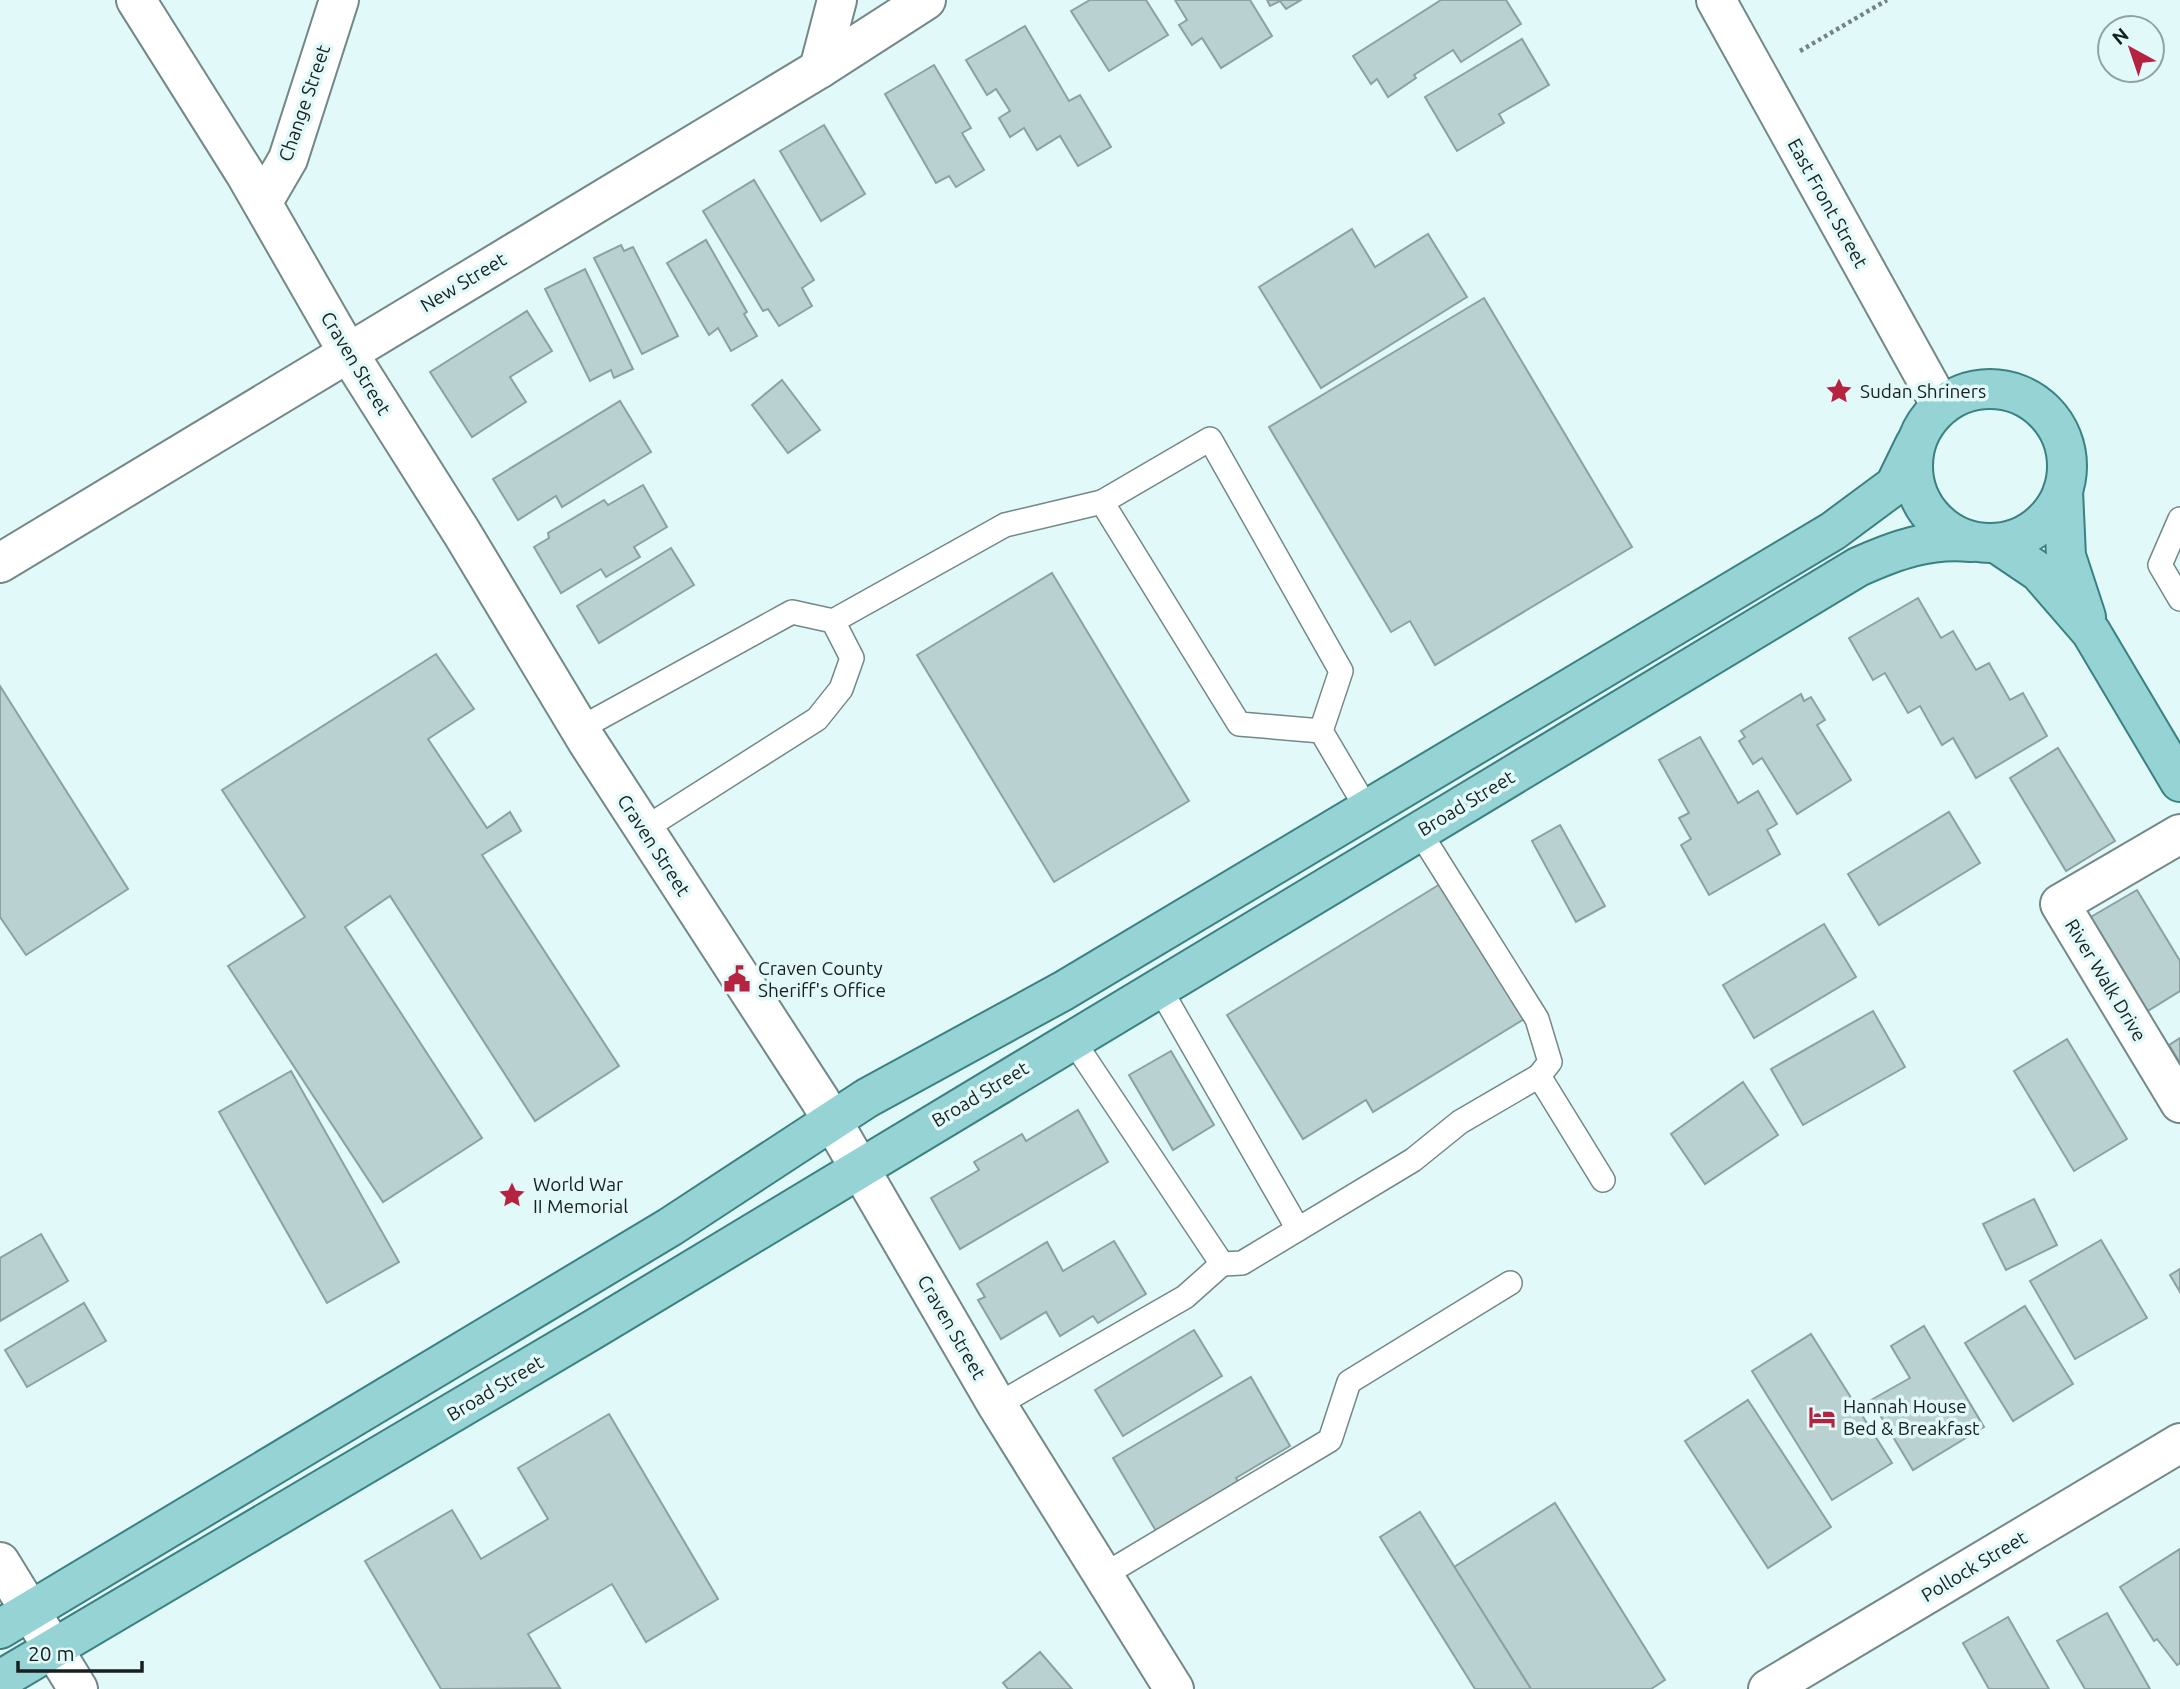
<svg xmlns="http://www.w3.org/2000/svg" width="2180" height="1689" font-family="Ubuntu,sans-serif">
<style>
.building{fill:#bad1d1;stroke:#8ca1a1;stroke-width:2}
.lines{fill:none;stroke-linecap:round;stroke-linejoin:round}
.lane-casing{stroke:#738888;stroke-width:26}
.street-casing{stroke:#738888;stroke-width:42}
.secondary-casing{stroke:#738888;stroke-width:42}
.primary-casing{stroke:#3b8182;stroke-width:42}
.path{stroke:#748383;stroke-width:4.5;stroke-dasharray:3.5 3.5;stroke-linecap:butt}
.lane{stroke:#fff;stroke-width:23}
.street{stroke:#fff;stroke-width:38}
.secondary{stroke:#fff;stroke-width:38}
.primary{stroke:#95d3d4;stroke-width:38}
.labels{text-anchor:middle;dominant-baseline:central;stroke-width:7;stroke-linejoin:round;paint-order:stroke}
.street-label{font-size:19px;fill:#171f1f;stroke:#e2f9f9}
.poi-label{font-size:19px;fill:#171f1f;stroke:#e2f9f9;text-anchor:start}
</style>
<rect width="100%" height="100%" fill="#e2f9f9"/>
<g class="building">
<path d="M1090 0H1146L1168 35 1109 71 1071 11Z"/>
<path d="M1175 0H1250L1272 36 1221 68 1202 38 1192 45 1179 25 1187 20Z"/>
<path d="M1267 0H1301L1286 9 1280 1 1270 6Z"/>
<path d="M1441 0H1506L1521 24 1461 62 1453 50 1414 75 1416 78 1388 97 1377 79 1371 84 1353 56Z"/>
<path d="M1025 26 1069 101 1080 95 1111 147 1078 166 1060 136 1037 150 1024 128 1010 137 999 118 1010 111 996 89 987 95 966 60Z"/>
<path d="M1522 39 1549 85 1499 114 1504 123 1457 151 1425 97Z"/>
<path d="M934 65 971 128 962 133 984 170 956 187 949 176 936 183 885 94Z"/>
<path d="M824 125 865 194 821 221 780 151Z"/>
<path d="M754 180 814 280 802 288 812 306 779 326 768 309 763 311 703 211Z"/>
<path d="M1352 229 1375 267 1428 234 1467 297 1321 388 1259 287Z"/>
<path d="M706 240 747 312 744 314 757 336 731 351 718 328 709 335 667 263Z"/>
<path d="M621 245 624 251 633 247 678 336 642 354 594 258Z"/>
<path d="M585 269 633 369 614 378 611 370 590 381 545 289Z"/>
<path d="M1484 298 1632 547 1435 665 1410 621 1391 632 1269 427Z"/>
<path d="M527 311 552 351 510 377 526 402 472 437 430 372Z"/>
<path d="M782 380 820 430 788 453 752 405Z"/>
<path d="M620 401 651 452 562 507 556 496 518 520 493 479Z"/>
<path d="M643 485 667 527 634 547 640 557 606 577 601 569 561 593 534 547 549 538 548 533 604 500 608 505Z"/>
<path d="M671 548 694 585 599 643 577 606Z"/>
<path d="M1052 573 1189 801 1054 882 917 655Z"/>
<path d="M1918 598 1941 638 1953 631 1976 670 1989 663 2010 700 2023 693 2047 736 1976 778 1953 738 1942 745 1920 706 1908 713 1885 673 1873 680 1849 638Z"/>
<path d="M436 654 474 709 428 739 487 828 510 812 521 831 482 855 619 1066 535 1121 390 896 345 927 482 1138 383 1202 228 966 305 917 222 790Z"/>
<path d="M0 686 128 889 26 955 0 917Z"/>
<path d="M1801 694 1804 701 1811 697 1825 720 1817 725 1851 780 1797 814 1762 758 1753 764 1739 741 1745 737 1741 731Z"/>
<path d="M1700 737 1738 803 1758 791 1777 824 1767 830 1780 854 1709 895 1681 845 1691 839 1679 818 1689 813 1659 760Z"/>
<path d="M2058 748 2115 841 2066 871 2010 778Z"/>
<path d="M1949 812 1980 863 1879 925 1848 874Z"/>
<path d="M1560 825 1605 906 1576 922 1532 841Z"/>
<path d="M1445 881 1529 1016 1373 1112 1366 1100 1303 1139 1227 1015Z"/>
<path d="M2137 890 2180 961V991L2146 1012 2089 918Z"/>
<path d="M1824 924 1856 977 1754 1038 1723 985Z"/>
<path d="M1873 1011 1905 1067 1803 1125 1771 1069Z"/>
<path d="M2180 1038V1063L2169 1045Z"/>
<path d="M2067 1039 2127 1139 2074 1171 2014 1071Z"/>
<path d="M1171 1051 1214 1125 1173 1150 1129 1075Z"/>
<path d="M291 1071 399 1262 327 1303 219 1112Z"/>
<path d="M1743 1082 1778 1135 1705 1184 1671 1134Z"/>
<path d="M1078 1110 1108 1162 960 1249 931 1198 979 1170 974 1162 1022 1134 1026 1141Z"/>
<path d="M2034 1199 2057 1245 2006 1270 1983 1224Z"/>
<path d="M41 1234 68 1281 0 1321V1258Z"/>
<path d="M2101 1240 2147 1318 2075 1359 2030 1281Z"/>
<path d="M1114 1241 1146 1294 1098 1323 1093 1316 1060 1336 1046 1312 1001 1339 978 1300 985 1297 977 1284 1047 1242 1063 1271Z"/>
<path d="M2180 1269V1292L2170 1275Z"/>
<path d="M84 1303 106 1341 27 1387 5 1350Z"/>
<path d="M2025 1306 2073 1384 2013 1421 1965 1343Z"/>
<path d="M1924 1326 1984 1427 1913 1470 1871 1400 1910 1378 1891 1346Z"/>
<path d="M1194 1330 1222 1376 1123 1436 1095 1390Z"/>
<path d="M1811 1334 1892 1463 1832 1500 1752 1371Z"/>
<path d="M1251 1377 1290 1446 1236 1478 1239 1483 1156 1531 1113 1458Z"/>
<path d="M1748 1400 1831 1527 1768 1568 1685 1441Z"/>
<path d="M609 1414 718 1599 646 1642 612 1584 528 1634 560 1688 441 1689 365 1561 452 1510 481 1559 548 1519 518 1468Z"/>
<path d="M1555 1503 1665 1680 1651 1689H1531L1454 1567Z"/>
<path d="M1420 1512 1531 1689H1475L1380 1537Z"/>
<path d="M2180 1549V1663L2177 1665 2157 1639 2154 1641 2120 1587Z"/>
<path d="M2107 1613 2150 1689H2085L2057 1641Z"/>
<path d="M2008 1617 2049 1689H1989L1963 1643Z"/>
<path d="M1040 1652 1072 1689H1008L1003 1683Z"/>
</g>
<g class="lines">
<g class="lane-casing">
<g id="lane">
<path d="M2180 519 2160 565 2180 599"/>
<path d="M833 621 1005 525 1102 502"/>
<path d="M579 729 792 612 833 621 852 658 841 689 817 719 644 829"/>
<path d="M1321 731 1239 724 1102 502 1210 439 1341 671 1321 731 1367 809"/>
<path d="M1159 987 1298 1229"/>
<path d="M1072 1039 1222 1264 1242 1263 1413 1160 1460 1122 1539 1076 1550 1062 1537 1019 1419 831"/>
<path d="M1539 1076 1603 1180"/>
<path d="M997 1405 1185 1297 1222 1264"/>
<path d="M1104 1575 1330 1440 1349 1382 1510 1283"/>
</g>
</g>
<g class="street-casing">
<g id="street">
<path d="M136 0 246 175 347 351 462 533 587 741 820 1100 997 1405 1174 1689"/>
<path d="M819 69 837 0"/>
<path d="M263 202 288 159 339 0"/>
<path d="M0 563 819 69 926 0"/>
<path d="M2180 834 2060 904 2180 1103"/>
<path d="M0 1562 78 1689"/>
</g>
</g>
<g class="secondary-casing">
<g id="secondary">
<path d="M1716 0 1941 406"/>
<path d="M1768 1689 2180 1443"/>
</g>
</g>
<g class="primary-casing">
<g id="primary">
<circle cx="1990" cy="466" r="77"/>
<path d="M2063 491 2066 556 2086 617"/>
<path d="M1996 543 2039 572 2091 632 2180 782"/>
<path d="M0 1629 670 1227 867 1098 1063 991 1833 531 1895 485 1915 444"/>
<path d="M0 1680 594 1329 1858 567C1896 550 1929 538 1971 542"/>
</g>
</g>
<path class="path" d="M1800 51 1887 0"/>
<use href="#lane" class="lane"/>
<use href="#street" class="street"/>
<use href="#secondary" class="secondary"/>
<use href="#primary" class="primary"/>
</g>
<defs>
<g id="sight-bare" transform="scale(2.1)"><path d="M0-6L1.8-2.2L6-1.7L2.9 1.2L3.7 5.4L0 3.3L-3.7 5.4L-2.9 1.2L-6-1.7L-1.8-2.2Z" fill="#b52340" stroke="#e2f9f9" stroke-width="2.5" paint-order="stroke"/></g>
<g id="civic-bare" transform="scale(2.1)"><path d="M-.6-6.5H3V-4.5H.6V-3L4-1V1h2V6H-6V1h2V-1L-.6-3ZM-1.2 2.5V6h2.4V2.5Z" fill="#b52340" stroke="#e2f9f9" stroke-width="2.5" paint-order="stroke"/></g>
<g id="hotel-bare" transform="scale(2.1)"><path d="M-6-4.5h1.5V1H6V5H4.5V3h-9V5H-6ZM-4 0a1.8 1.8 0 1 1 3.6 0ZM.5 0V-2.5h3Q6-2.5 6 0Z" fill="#b52340" stroke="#e2f9f9" stroke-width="2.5" paint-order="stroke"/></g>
</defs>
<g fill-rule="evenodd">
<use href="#sight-bare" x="1839" y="391"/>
<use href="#civic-bare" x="737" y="979"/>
<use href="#sight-bare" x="512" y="1195"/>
<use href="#hotel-bare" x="1822" y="1417"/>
</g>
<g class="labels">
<g class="street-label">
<text transform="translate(304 103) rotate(-71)">Change Street</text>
<text transform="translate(1828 203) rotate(61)">East Front Street</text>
<text transform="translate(463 282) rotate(-31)">New Street</text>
<text transform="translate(356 363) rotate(59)">Craven Street</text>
<text transform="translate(1466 803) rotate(-31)">Broad Street</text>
<text transform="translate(654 845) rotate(57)">Craven Street</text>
<text transform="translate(2106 980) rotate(59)">River Walk Drive</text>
<text transform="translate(980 1094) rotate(-31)">Broad Street</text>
<text transform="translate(952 1327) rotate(60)">Craven Street</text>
<text transform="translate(495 1388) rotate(-31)">Broad Street</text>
<text transform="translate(1974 1566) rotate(-31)">Pollock Street</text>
</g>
<g class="poi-label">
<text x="1860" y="391">Sudan Shriners</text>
<text x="758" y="968">Craven County<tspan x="758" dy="22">Sheriff's Office</tspan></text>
<text x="533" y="1184">World War<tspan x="533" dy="22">II Memorial</tspan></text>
<text x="1843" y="1406">Hannah House<tspan x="1843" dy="22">Bed &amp; Breakfast</tspan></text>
</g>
</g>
<g transform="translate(2131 49) rotate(320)"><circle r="33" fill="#e2f9f9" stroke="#91a2a2" stroke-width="2"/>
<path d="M0-5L12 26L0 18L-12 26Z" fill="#b52340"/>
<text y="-10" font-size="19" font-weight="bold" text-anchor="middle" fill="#171f1f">N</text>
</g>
<path d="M18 1661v10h124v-10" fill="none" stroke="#171f1f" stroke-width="3.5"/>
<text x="28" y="1661" font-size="21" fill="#171f1f" stroke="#e2f9f9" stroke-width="5" paint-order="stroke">20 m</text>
</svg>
